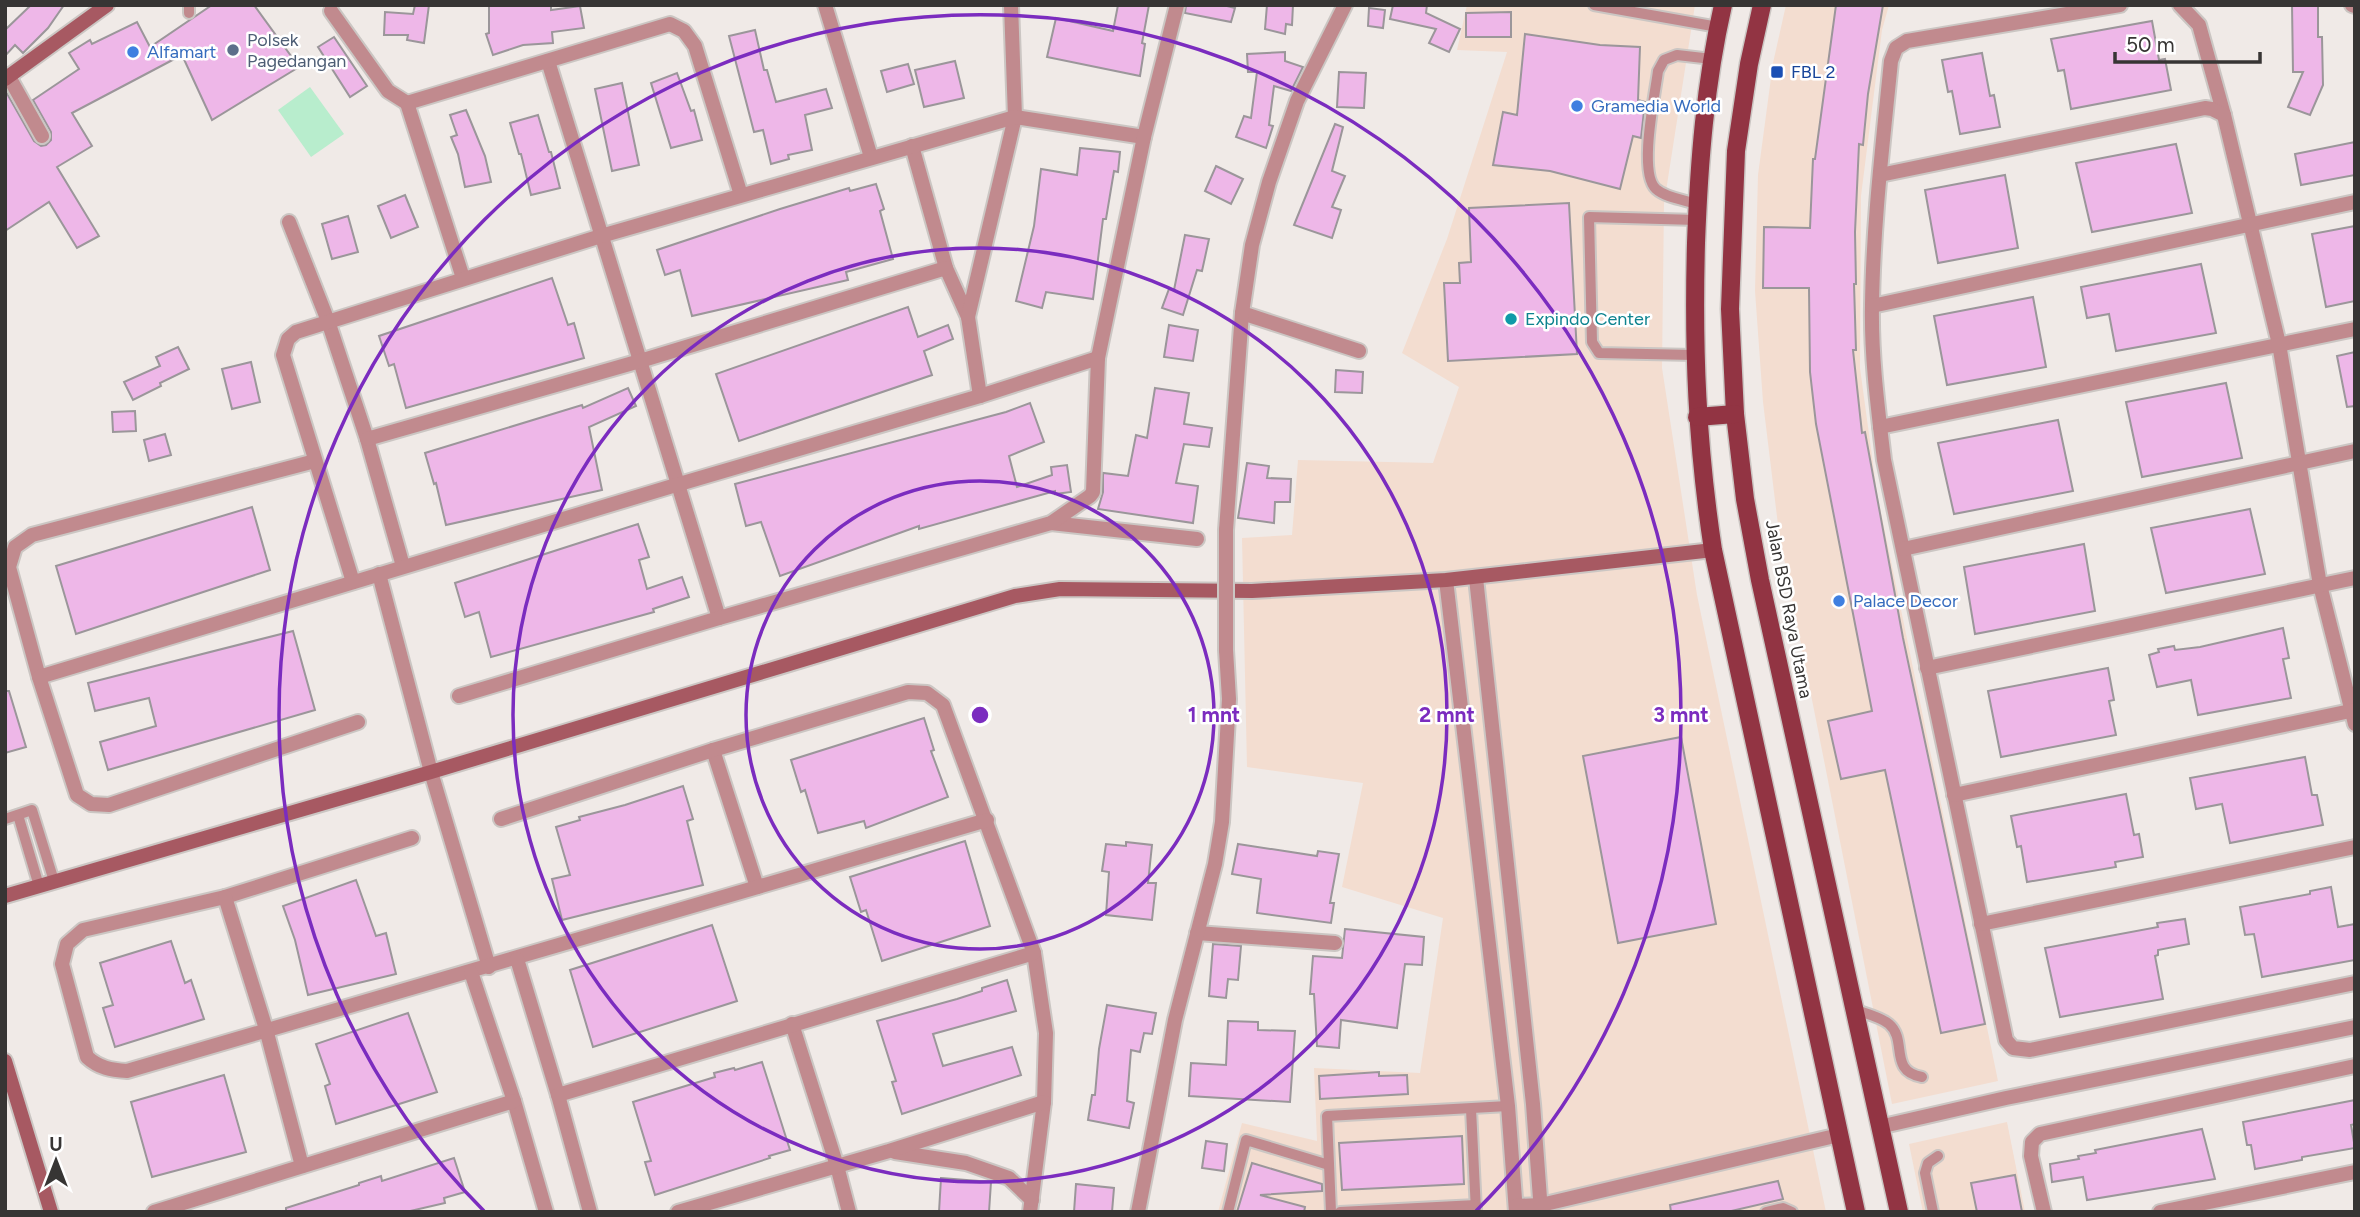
<svg xmlns="http://www.w3.org/2000/svg" width="2360" height="1217" font-family="Figtree,sans-serif">
<style>
.commercial{fill:#f3ddd0}
.green{fill:#b8edcd}
.building{fill:#eeb7e8;stroke:#9b969a;stroke-width:2}
.lines{fill:none;stroke-linecap:round;stroke-linejoin:round}
.lane-casing{stroke:#cbc6c3;stroke-width:14}
.street-casing{stroke:#cbc6c3;stroke-width:18}
.secondary-casing{stroke:#cbc6c3;stroke-width:18}
.primary-casing{stroke:#cbc6c3;stroke-width:21}
.lane{stroke:#c18a8e;stroke-width:10}
.street{stroke:#c18a8e;stroke-width:14}
.secondary{stroke:#a75962;stroke-width:14}
.primary{stroke:#923443;stroke-width:18}
.street-bridge-casing{stroke:#cbc6c3;stroke-width:18;stroke-linecap:butt}
.street-bridge{stroke:#c18a8e;stroke-width:14}
.ring{fill:none;stroke:#7b2cbf;stroke-width:3.5}
.service-dot{fill:#5c6f8a;stroke:#fff;stroke-width:2.5}
.shop-dot{fill:#3f7fe0;stroke:#fff;stroke-width:2.5}
.transit-dot{fill:#1a4fb4;stroke:#fff;stroke-width:2.5}
.culture-dot{fill:#0f9aa8;stroke:#fff;stroke-width:2.5}
.labels{text-anchor:middle;dominant-baseline:central;stroke-width:5;stroke-linejoin:round;paint-order:stroke}
.service-label{font-size:18px;fill:#4e5e75;stroke:#fff;text-anchor:start}
.shop-label{font-size:18px;fill:#366cbe;stroke:#fff;text-anchor:start}
.transit-label{font-size:18px;fill:#164399;stroke:#fff;text-anchor:start}
.culture-label{font-size:18px;fill:#0d838f;stroke:#fff;text-anchor:start}
.street-label{font-size:18px;fill:#373534;stroke:#fff}
.centre{fill:#7b2cbf;stroke:#fff;stroke-width:3.5}
.ring-label{font-size:21px;text-anchor:middle;font-weight:bold;fill:#7b2cbf;stroke:#fff;stroke-width:5;stroke-linejoin:round;paint-order:stroke}
</style>
<rect width="100%" height="100%" fill="#f0eae7"/>
<g class="commercial">
<path d="M1467 5H1695L1664 204 1662 368 1697 595 1826 1212H1218L1242 1123 1317 1141 1314 1068 1420 1073 1443 918 1342 887 1363 783 1247 767 1242 538 1292 535 1298 460 1433 463 1459 387 1402 353 1447 239 1507 52 1457 50Z"/>
<path d="M1786 5H1889L1882 30 1861 196 1860 368 1877 493 1998 1081 1892 1104 1779 533 1763 402 1755 291 1758 175 1773 63Z"/>
<path d="M2007 1122 2025 1212H1923L1909 1144Z"/>
</g>
<path class="green" d="M310 87 344 134 311 157 278 110Z"/>
<g class="building">
<path d="M31 5H64L48 28 23 53 15 45 5 56V30Z"/>
<path d="M212 5H254L299 67 212 120 182 55 72 113 92 146 57 167 99 236 77 248 49 202 5 231V90L34 141 41 146 46 145 51 140V132L33 100 79 69 69 53 90 40 92 44 137 22 150 47Z"/>
<path d="M415 5H429L424 43 407 40 408 35H384L385 12 413 14Z"/>
<path d="M489 5H551V10L580 6 584 28 552 32 553 43 523 45 493 55 486 34 489 33Z"/>
<path d="M1118 5H1149L1142 43 1145 44 1140 76 1047 57 1056 18 1113 31Z"/>
<path d="M1186 5H1223L1235 8 1231 22 1185 13Z"/>
<path d="M1267 5H1293L1292 25 1286 24 1285 34 1265 29Z"/>
<path d="M1393 5H1427L1426 13 1460 29 1449 52 1429 43 1436 29 1390 19Z"/>
<path d="M1836 5H1883L1868 94 1863 145 1859 144 1855 232 1856 284H1854L1856 350H1853L1862 433 1865 432 1903 638 1985 1024 1941 1033 1885 770 1841 779 1828 721 1872 711 1816 424 1810 372 1809 288H1763L1764 227 1810 228 1813 159H1815Z"/>
<path d="M2292 5H2318V37H2322L2323 85 2310 115 2288 107 2303 72H2293Z"/>
<path d="M1369 8 1385 10 1383 28 1368 26Z"/>
<path d="M1511 12V37H1466V13Z"/>
<path d="M2152 21 2159 60 2165 59 2171 90 2071 109 2064 70 2058 71 2051 39Z"/>
<path d="M755 30 764 70H767L776 102 826 89 832 108 805 115 812 150 788 155 789 159 771 164 763 130 754 132 729 36Z"/>
<path d="M1525 34 1600 45 1640 47 1638 100 1645 102 1641 138 1633 136 1620 189 1550 171 1493 165 1503 112 1517 115Z"/>
<path d="M334 37 367 86 350 97 318 47Z"/>
<path d="M1285 52V61L1303 67 1291 91 1274 86 1269 125 1273 126 1266 148 1236 137 1244 116 1251 118 1257 72H1248L1247 54Z"/>
<path d="M1982 53 1990 96 1994 95 2000 127 1960 134 1952 91 1948 92 1942 60Z"/>
<path d="M955 61 964 98 924 107 915 70Z"/>
<path d="M908 64 914 84 887 92 881 71Z"/>
<path d="M1339 72 1366 73 1364 108 1337 107Z"/>
<path d="M677 73 691 111 694 110 702 140 671 148 651 83Z"/>
<path d="M622 83 639 165 612 171 595 89Z"/>
<path d="M466 110 485 156 491 182 465 187 458 154 451 137 457 135 450 115Z"/>
<path d="M538 115 549 152H551L560 188 531 195 521 154H519L510 123Z"/>
<path d="M1335 124 1343 127 1332 171 1345 176 1332 207 1341 210 1332 238 1294 225Z"/>
<path d="M2355 142V175L2301 185 2295 154Z"/>
<path d="M2176 144 2192 213 2092 232 2076 163Z"/>
<path d="M1080 148 1120 152 1118 172 1114 171 1106 219H1103L1093 299 1046 292 1042 308 1016 301 1034 226 1041 169 1077 175Z"/>
<path d="M1216 166 1243 179 1231 204 1205 191Z"/>
<path d="M2005 175 2018 248 1938 263 1925 190Z"/>
<path d="M876 184 884 209 880 211 893 259 846 272 848 280 692 316 680 270 665 275 657 250 780 209 849 188 850 191Z"/>
<path d="M405 195 418 227 391 238 378 206Z"/>
<path d="M1569 203 1577 354 1448 361 1444 283H1460L1459 263 1471 262 1469 208Z"/>
<path d="M348 216 358 252 332 259 322 224Z"/>
<path d="M2355 226V301L2326 307 2312 234Z"/>
<path d="M1185 235 1209 239 1202 271 1197 270 1183 315 1162 308 1169 289 1174 290Z"/>
<path d="M2201 264 2216 333 2116 351 2109 314 2087 318 2081 287Z"/>
<path d="M552 278 568 325 574 323 584 358 406 408 394 364 389 366 379 336Z"/>
<path d="M2033 297 2046 367 1947 385 1934 316Z"/>
<path d="M908 307 918 337 948 325 953 339 924 351 932 375 739 441 716 374Z"/>
<path d="M1169 325 1198 330 1193 361 1164 357Z"/>
<path d="M178 347 189 369 160 383 161 386 133 400 124 382 160 366 156 357Z"/>
<path d="M2355 352V406L2347 407 2337 356Z"/>
<path d="M251 362 260 402 232 409 222 369Z"/>
<path d="M1336 370 1363 372 1362 393 1335 392Z"/>
<path d="M2226 383 2242 458 2142 477 2126 402Z"/>
<path d="M628 388 636 406 589 427 602 490 446 525 436 483 434 484 425 453 582 405 583 408Z"/>
<path d="M1155 388 1189 393 1184 424 1212 428 1209 447 1184 444 1176 483 1198 486 1193 523 1098 509 1103 492V473L1128 476 1136 435 1147 438Z"/>
<path d="M1030 403 1044 442 1009 456 1017 487 1052 475 1051 467 1067 465 1071 492 1055 494V491L919 529V526L780 576 761 522 746 526 735 484 1006 412Z"/>
<path d="M135 411 136 431 113 432 112 412Z"/>
<path d="M2058 420 2073 491 1954 514 1938 443Z"/>
<path d="M165 434 171 455 149 461 144 440Z"/>
<path d="M1247 463 1269 466 1267 478 1291 479 1290 502H1275L1274 523 1238 518Z"/>
<path d="M252 507 270 570 76 634 56 566Z"/>
<path d="M2250 509 2265 574 2166 593 2151 528Z"/>
<path d="M638 524 649 557 639 560 647 589 682 577 689 597 653 609 654 612 491 657 479 612 465 617 455 583Z"/>
<path d="M2084 544 2095 611 1975 634 1964 567Z"/>
<path d="M2283 628 2289 658 2283 659 2291 698 2198 715 2191 680 2157 687 2149 655 2159 652 2158 649 2174 646 2175 650 2200 647Z"/>
<path d="M293 631 315 710 108 770 100 742 156 726 149 698 95 711 88 683Z"/>
<path d="M2108 668 2114 700 2109 701 2116 735 2001 757 1988 691Z"/>
<path d="M5 691H9L26 747 5 753Z"/>
<path d="M924 718 934 750 931 751 948 797 866 828 864 821 818 833 805 790 801 792 791 760Z"/>
<path d="M1681 737 1716 924 1618 943 1583 756Z"/>
<path d="M2305 757 2312 795H2317L2323 825 2230 843 2222 804 2196 809 2190 778Z"/>
<path d="M683 786 693 819 687 821 703 885 562 920 552 879 570 875 556 827 580 820 579 817 625 805Z"/>
<path d="M2126 794 2134 835 2139 834 2143 857 2115 862 2116 867 2027 882 2021 846 2017 847 2011 816Z"/>
<path d="M965 841 990 926 882 961 866 910 861 912 850 877Z"/>
<path d="M1126 842 1152 845 1148 883H1156L1152 920 1106 915 1109 872 1102 871 1106 844 1126 846Z"/>
<path d="M1238 844 1317 856 1318 851 1339 854 1330 903H1334L1331 923 1257 913 1261 879 1232 874Z"/>
<path d="M356 880 376 936 386 933 396 974 308 995 295 940 283 906Z"/>
<path d="M2331 887 2338 927 2355 924V960L2262 977 2254 934 2245 935 2240 907 2310 894V891Z"/>
<path d="M2185 919 2189 944 2158 950V955L2155 956 2163 999 2060 1017 2045 948 2158 927 2157 923Z"/>
<path d="M712 925 737 1001 593 1047 570 970Z"/>
<path d="M1345 929 1424 937 1422 965 1405 964 1397 1028 1341 1020 1339 1048 1317 1046 1314 994H1310L1313 956 1342 958Z"/>
<path d="M171 941 185 983 191 980 204 1019 115 1047 103 1008 113 1005 100 963Z"/>
<path d="M1213 944 1241 946 1238 980 1228 979 1226 998 1209 996Z"/>
<path d="M1007 980 1016 1011 933 1034 943 1066 1012 1047 1021 1075 902 1114 892 1082 896 1081 877 1021 957 999 982 991V988Z"/>
<path d="M1107 1005 1156 1013 1152 1034 1144 1033 1140 1052 1131 1050 1127 1101 1134 1103 1129 1128 1088 1120 1092 1095H1095L1099 1049Z"/>
<path d="M408 1013 437 1092 336 1124 325 1086 330 1084 316 1044Z"/>
<path d="M1228 1021 1258 1022V1030L1295 1031 1290 1102 1189 1096 1191 1063 1226 1065Z"/>
<path d="M762 1062 790 1150 769 1156 770 1158 655 1195 645 1162 651 1161 633 1102 715 1077 714 1073 734 1068 735 1070Z"/>
<path d="M1379 1072V1076L1407 1075 1408 1094 1320 1099 1319 1076Z"/>
<path d="M224 1075 246 1152 152 1177 131 1102Z"/>
<path d="M2355 1100V1124L2351 1125 2355 1148 2302 1157V1160L2255 1169 2251 1145H2247L2243 1122Z"/>
<path d="M2202 1129 2215 1179 2087 1200 2083 1177 2052 1182 2050 1164 2079 1159 2078 1156 2096 1153 2095 1150Z"/>
<path d="M1462 1136 1464 1184 1342 1190 1339 1143Z"/>
<path d="M1206 1141 1227 1144 1224 1171 1202 1168Z"/>
<path d="M454 1158 465 1192 444 1198 445 1203 406 1212H286V1208L359 1185V1183L381 1176 382 1181Z"/>
<path d="M1252 1163 1322 1184V1191L1260 1195 1305 1207 1304 1212H1237Z"/>
<path d="M2015 1175 2022 1212H1977L1971 1183Z"/>
<path d="M941 1178 991 1182 989 1212H939Z"/>
<path d="M1778 1181 1783 1199 1727 1212H1671L1670 1205Z"/>
<path d="M1076 1184 1114 1188 1112 1212H1074Z"/>
</g>
<g class="lines">
<g class="lane-casing">
<g id="lane">
<path d="M1594 5 1718 27"/>
<path d="M189 13V5"/>
<path d="M1697 204C1685 200 1666 198 1656 189 1638 173 1655 95 1658 71L1664 60 1677 55 1712 59"/>
<path d="M1694 355 1599 353 1592 342 1589 217 1697 220"/>
<path d="M18 815 39 886"/>
<path d="M5 819 32 810 54 881"/>
<path d="M1853 1009C1864 1013 1881 1017 1889 1024 1908 1040 1888 1071 1922 1077"/>
<path d="M1471 1109 1476 1211"/>
<path d="M1228 1212 1246 1140 1329 1165"/>
<path d="M1331 1212 1327 1116 1508 1106"/>
<path d="M1340 1212 1476 1205"/>
<path d="M1766 1212 1783 1208 1792 1212"/>
<path d="M1933 1212 1925 1173 1928 1163 1938 1156"/>
</g>
</g>
<g class="street-casing">
<g id="street">
<path d="M825 5 871 157"/>
<path d="M2120 5 1907 41 1896 48 1891 61C1883 142 1873 224 1872 306 1871 357 1878 409 1884 460L2006 1040 2013 1048 2030 1050 2355 983"/>
<path d="M2180 5 2199 25 2224 115"/>
<path d="M2352 5 2355 6"/>
<path d="M331 11 388 91 407 103"/>
<path d="M548 61 719 618"/>
<path d="M9 77 42 136"/>
<path d="M912 146 946 268 968 317 980 396"/>
<path d="M1880 175 2205 108 2212 109 2224 115 2279 344 2320 585 2355 724"/>
<path d="M289 222 328 321 367 439 403 566"/>
<path d="M463 278 407 103 670 24 684 31 695 46 741 195"/>
<path d="M1872 306 2355 202"/>
<path d="M1242 313 1359 351"/>
<path d="M968 317 1015 117 1011 5"/>
<path d="M1880 427 2355 329"/>
<path d="M367 439 640 361 946 268"/>
<path d="M315 461 32 535 15 547 9 567 39 677 77 795 91 804 109 805 358 722"/>
<path d="M1051 523 1197 539"/>
<path d="M1226 530 1242 313 1252 245 1269 182 1297 101 1345 5"/>
<path d="M1903 549 2355 451"/>
<path d="M379 574 431 772 489 967"/>
<path d="M1476 578 1533 1104 1541 1212"/>
<path d="M1446 580 1508 1106 1516 1212"/>
<path d="M353 582 283 355 288 339 296 332 601 236 1015 117 1144 137"/>
<path d="M1927 668 2355 578"/>
<path d="M39 677 676 485 980 396 1098 358"/>
<path d="M459 696 719 618 1051 523 1090 496 1093 492 1098 358 1144 137 1177 5"/>
<path d="M713 750 757 887"/>
<path d="M1954 795 2355 710"/>
<path d="M501 819 713 750 908 692 927 693 943 705 1034 953 1046 1033 1044 1102 1030 1212"/>
<path d="M412 838 225 897 83 930 67 944 62 964 87 1057C99 1068 111 1070 127 1071L987 820"/>
<path d="M225 897 266 1029 302 1166"/>
<path d="M1981 924 2355 847"/>
<path d="M1197 933 1335 943"/>
<path d="M517 959 558 1095 590 1212"/>
<path d="M471 972 514 1101 546 1212"/>
<path d="M792 1024 837 1166 849 1212"/>
<path d="M558 1095 1034 953"/>
<path d="M1879 1127 2006 1098 2355 1027"/>
<path d="M895 1152 966 1163 1009 1178 1032 1200"/>
<path d="M1516 1206 1541 1205 1839 1135"/>
<path d="M154 1212 514 1101"/>
<path d="M678 1212 889 1151 1044 1102"/>
<path d="M1138 1212 1175 1020 1215 864 1222 822 1229 699 1226 650"/>
<path d="M2044 1212 2031 1156 2032 1142 2040 1134 2355 1066"/>
<path d="M2160 1212 2355 1172"/>
</g>
</g>
<g class="secondary-casing">
<g id="secondary">
<path d="M5 79 107 5"/>
<path d="M5 896 431 772 1015 596 1060 589 1252 591 1446 580 1713 550"/>
<path d="M5 1061 51 1212"/>
</g>
</g>
<g class="primary-casing">
<g id="primary">
<path d="M1723 5C1705 84 1699 163 1696 243 1693 350 1697 445 1713 550L1856 1212"/>
<path d="M1762 5 1749 64 1736 151 1730 309 1735 414 1745 499 1760 580 1899 1212"/>
<path d="M1697 417 1735 414"/>
</g>
</g>
<use href="#lane" class="lane"/>
<use href="#street" class="street"/>
<use href="#secondary" class="secondary"/>
<use href="#primary" class="primary"/>
<g class="street-bridge-casing">
<path id="street-bridge" d="M1226 530V650"/>
</g>
<use href="#street-bridge" class="street-bridge"/>
</g>
<g class="ring">
<circle cx="980" cy="715" r="234"/>
<circle cx="980" cy="715" r="467"/>
<path d="M484 1211A701 701 0 1 1 1476 1211"/>
</g>
<circle class="service-dot" cx="233" cy="50" r="7"/>
<g class="shop-dot">
<circle cx="133" cy="52" r="7"/>
<circle cx="1577" cy="106" r="7"/>
<circle cx="1839" cy="601" r="7"/>
</g>
<rect class="transit-dot" x="1770" y="65" width="14" height="14" rx="3.5"/>
<circle class="culture-dot" cx="1511" cy="319" r="7"/>
<g class="labels">
<g class="service-label">
<text x="247" y="40">Polsek<tspan x="247" dy="21">Pagedangan</tspan></text>
</g>
<g class="shop-label">
<text x="147" y="52">Alfamart</text>
<text x="1591" y="106">Gramedia World</text>
<text x="1853" y="601">Palace Decor</text>
</g>
<g class="transit-label">
<text x="1791" y="72">FBL 2</text>
</g>
<g class="culture-label">
<text x="1525" y="319">Expindo Center</text>
</g>
<g class="street-label">
<text transform="translate(1789 609) rotate(79)">Jalan BSD Raya Utama</text>
</g>
</g>
<circle cx="980" cy="715" r="10" class="centre"/>
<g class="ring-label">
<text x="1214" y="722">1 mnt</text>
<text x="1447" y="722">2 mnt</text>
<text x="1681" y="722">3 mnt</text>
</g>
<rect width="2360" height="1217" fill="none" stroke="#373534" stroke-width="14"/>
<g transform="translate(56 1161)" stroke="#ffffff" stroke-width="5" paint-order="stroke">
<path d="M0-5L12 26L0 18L-12 26Z" fill="#373534"/>
<text y="-10" font-size="19" font-weight="bold" text-anchor="middle" fill="#373534">U</text>
</g>
<path d="M2115 52v10h145v-10" fill="none" stroke="#373534" stroke-width="3.5"/>
<text x="2126" y="52" font-size="21" fill="#373534" stroke="#ffffff" stroke-width="5" paint-order="stroke">50 m</text>
</svg>
